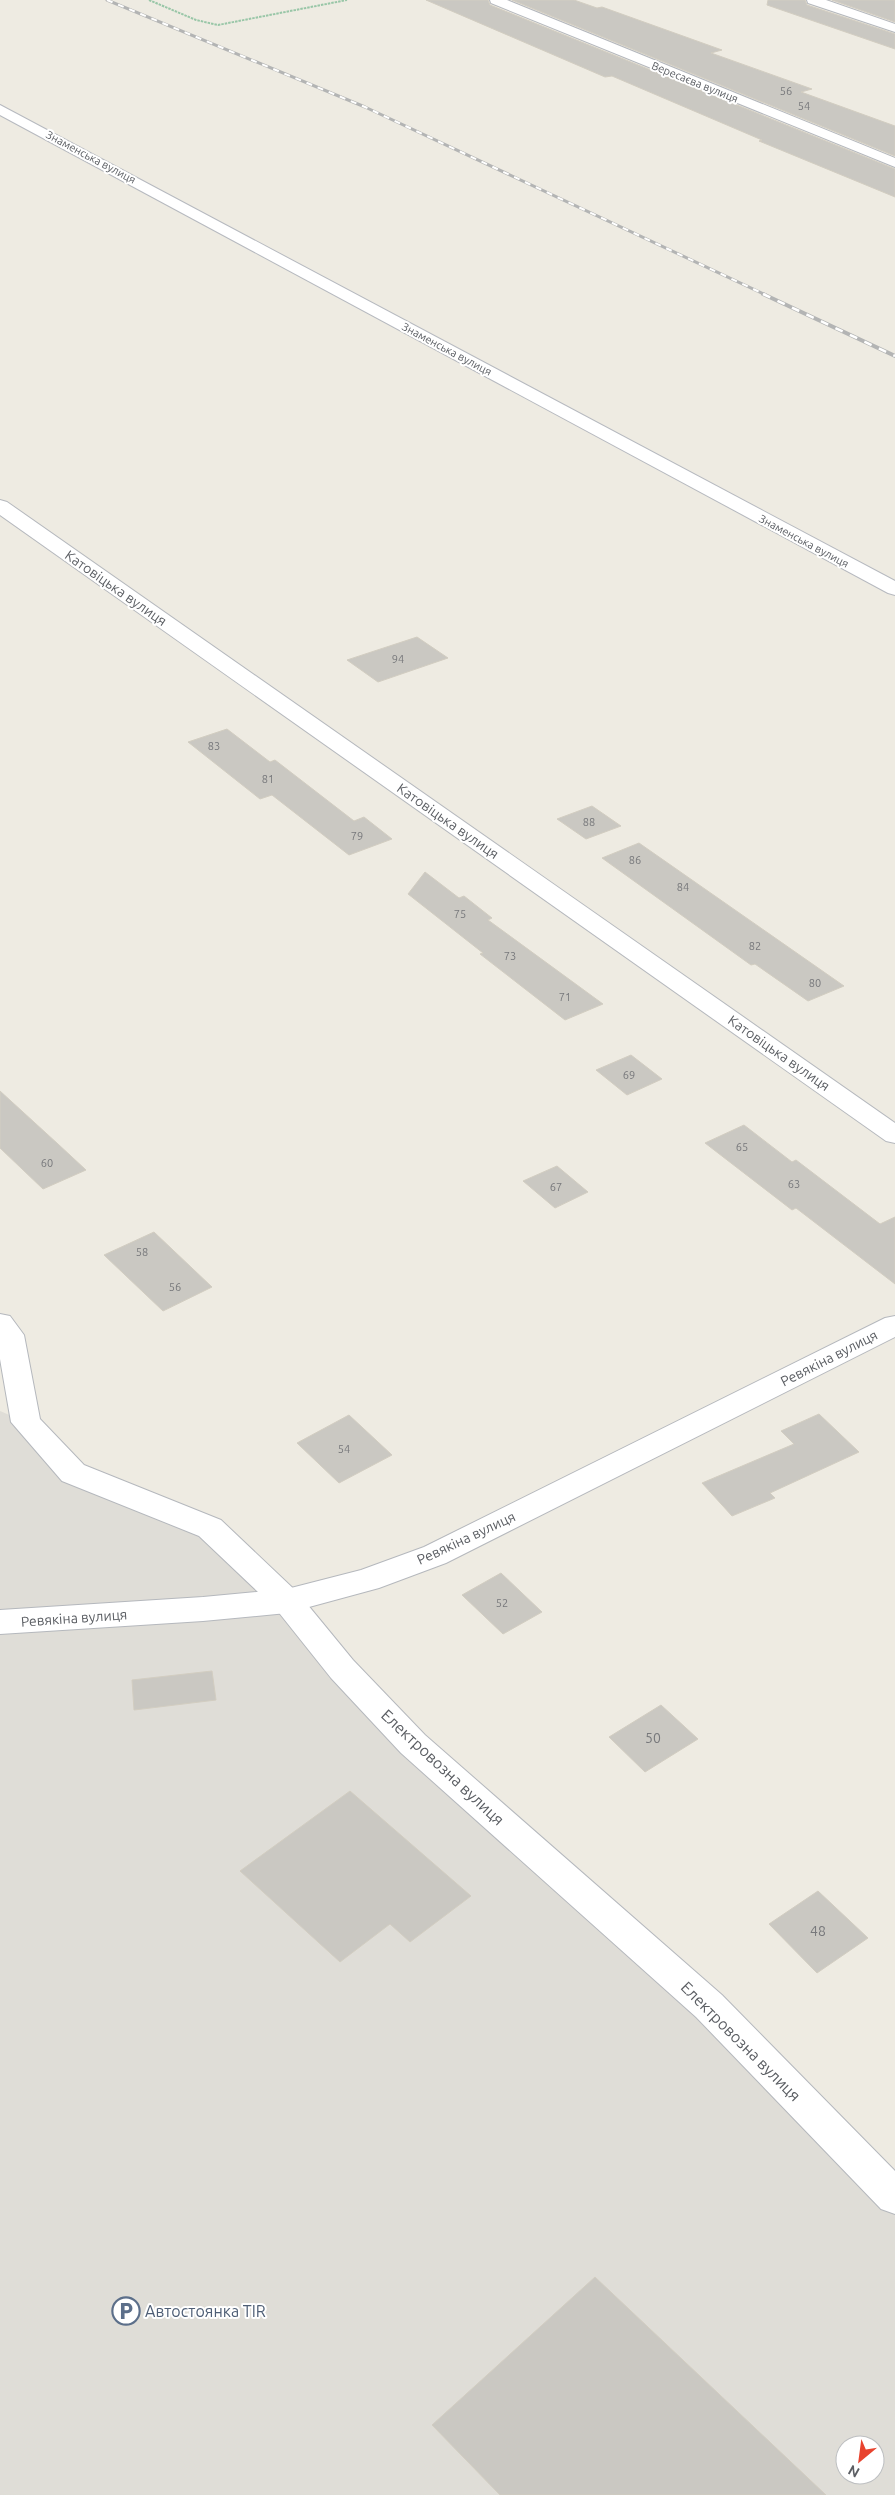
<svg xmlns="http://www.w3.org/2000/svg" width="895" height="2495" font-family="Ubuntu,sans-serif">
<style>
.industrial{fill:#dfddd7;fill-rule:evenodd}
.building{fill:#cac8c2;stroke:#d2cdc1}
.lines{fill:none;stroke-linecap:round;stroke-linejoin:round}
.minor-casing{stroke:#b5b8bd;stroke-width:2}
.tertiary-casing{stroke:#b5b8bd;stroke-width:2}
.secondary-casing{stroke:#b6b9bf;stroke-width:2}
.path{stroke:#98c6a7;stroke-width:2;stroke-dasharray:2.5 1;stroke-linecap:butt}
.minor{fill:#fff;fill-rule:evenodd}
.tertiary{fill:#fff;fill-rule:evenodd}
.secondary{fill:#fff;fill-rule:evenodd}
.rail-far1-casing{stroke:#b3b4b4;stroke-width:3}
.rail-casing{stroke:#b3b4b4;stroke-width:4}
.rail-far1{stroke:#fff;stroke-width:2;stroke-dasharray:6;stroke-linecap:butt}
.rail{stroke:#fff;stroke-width:2.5;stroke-dasharray:8;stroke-linecap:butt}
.labels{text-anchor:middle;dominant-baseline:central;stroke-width:4;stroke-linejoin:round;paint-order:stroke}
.far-street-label{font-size:11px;fill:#5b5e63;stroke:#fff}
.number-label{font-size:11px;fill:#77787b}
.street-label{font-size:14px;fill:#5b5e63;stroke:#fff}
.near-number-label{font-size:14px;fill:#77787b}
.near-street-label{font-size:16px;fill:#5b5e63;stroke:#fff}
.near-service-label{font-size:16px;fill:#4e5e75;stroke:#fff;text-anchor:start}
</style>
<rect width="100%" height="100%" fill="#eeebe2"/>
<path class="industrial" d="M0 1411 26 1422 73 1473 210 1528 895 2197V2495H0ZM845 2445H875V2475H845Z"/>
<g class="building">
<path d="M426 0H488L490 5 895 169V197L759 141 762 140 612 76 605 77Z"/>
<path d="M512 0H574L597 8 602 7 722 50 711 53 812 89 801 92 895 126V156Z"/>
<path d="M768 0H805L807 5 895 34V49L767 5Z"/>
<path d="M832 0H895V22Z"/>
<path d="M417 637 448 658 378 682 347 660Z"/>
<path d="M227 729 270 762 275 760 354 821 364 817 392 839 349 855 272 795 260 799 188 742Z"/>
<path d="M592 806 621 826 586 839 557 819Z"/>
<path d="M639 843 682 873 844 986 808 1001 755 964 751 965 602 858Z"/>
<path d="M425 872 459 898 464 896 492 918 488 920 603 1004 565 1020 480 954 483 953 408 894Z"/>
<path d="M631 1055 662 1079 627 1095 596 1070Z"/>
<path d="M0 1091 58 1144 86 1170 43 1189 0 1148Z"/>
<path d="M744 1125 792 1162 796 1160 880 1224 895 1217V1284L796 1208 792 1210 705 1143Z"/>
<path d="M557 1166 588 1192 555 1208 523 1181Z"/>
<path d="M154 1232 212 1287 163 1311 104 1255Z"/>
<path d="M819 1414 859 1452 770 1493 775 1498 732 1516 702 1483 794 1444 781 1431Z"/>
<path d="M349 1415 392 1455 339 1483 297 1443Z"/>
<path d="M501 1573 542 1612 503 1634 462 1595Z"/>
<path d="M212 1671 216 1700 134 1710 132 1680Z"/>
<path d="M661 1705 698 1739 645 1772 609 1737Z"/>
<path d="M350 1791 471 1896 410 1942 390 1924 340 1962 240 1871Z"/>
<path d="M818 1891 868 1938 817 1973 769 1924Z"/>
<path d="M595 2277 826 2495H500L432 2425Z"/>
</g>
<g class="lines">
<g class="minor-casing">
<g id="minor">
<path d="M490 0H507L895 158V167L491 3Z"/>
<path d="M807 0H826L895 24V32L808 3Z"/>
<path d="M0 500 7 502 895 1123V1143L886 1141 0 515Z"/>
<path d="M0 1314 10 1316 24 1335 40 1419 84 1465 221 1520 298 1593 353 1660 425 1735 722 1995 895 2171V2214L881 2209 696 2017 401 1753 331 1678 276 1609 199 1536 62 1481 11 1422 0 1359Z"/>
</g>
</g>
<g class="tertiary-casing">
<path id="tertiary" d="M895 1316V1337L446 1563 379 1588 287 1613 203 1621 0 1634V1610L203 1597 287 1589 361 1570 424 1547 885 1318Z"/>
</g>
<g class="secondary-casing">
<path id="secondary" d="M0 105 895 581V595L888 593 0 115Z"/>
</g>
<path class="path" d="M149 0 196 20 218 25 347 0"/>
<use href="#minor" class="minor"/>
<use href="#tertiary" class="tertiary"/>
<use href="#secondary" class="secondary"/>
<g class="rail-far1-casing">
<path id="rail-far1" d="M107 0 365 107 766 295"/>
</g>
<g class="rail-casing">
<path id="rail" d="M763 294 895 356"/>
</g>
<use href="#rail-far1" class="rail-far1"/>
<use href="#rail" class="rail"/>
</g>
<defs>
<g id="parking-ring" transform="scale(1.4375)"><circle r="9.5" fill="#fff" stroke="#5c6f8a" stroke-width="1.5"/><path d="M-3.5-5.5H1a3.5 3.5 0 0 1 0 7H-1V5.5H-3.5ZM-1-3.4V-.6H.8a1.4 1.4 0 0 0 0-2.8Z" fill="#5c6f8a"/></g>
</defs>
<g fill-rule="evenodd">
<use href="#parking-ring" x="126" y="2311"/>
</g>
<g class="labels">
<g class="far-street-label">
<text transform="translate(695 82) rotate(22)">Вересаєва вулиця</text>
<text transform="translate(91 157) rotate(28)">Знаменська вулиця</text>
<text transform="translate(447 349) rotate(28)">Знаменська вулиця</text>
<text transform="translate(804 541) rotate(28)">Знаменська вулиця</text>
</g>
<g class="number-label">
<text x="786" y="91">56</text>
<text x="804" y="106">54</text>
<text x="398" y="659">94</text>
<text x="214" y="746">83</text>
<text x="268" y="779">81</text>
<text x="589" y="822">88</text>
<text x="357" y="836">79</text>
<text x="635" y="860">86</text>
<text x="683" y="887">84</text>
<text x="460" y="914">75</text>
<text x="755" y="946">82</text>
<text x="510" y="956">73</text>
<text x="815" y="983">80</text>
<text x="565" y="997">71</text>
<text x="629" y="1075">69</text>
<text x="742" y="1147">65</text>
<text x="47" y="1163">60</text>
<text x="794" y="1184">63</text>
<text x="556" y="1187">67</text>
<text x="142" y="1252">58</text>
<text x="175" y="1287">56</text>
<text x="344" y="1449">54</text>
<text x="502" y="1603">52</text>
</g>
<g class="street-label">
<text transform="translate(116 588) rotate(35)">Катовіцька вулиця</text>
<text transform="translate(448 821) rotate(35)">Катовіцька вулиця</text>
<text transform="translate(779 1053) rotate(35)">Катовіцька вулиця</text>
<text transform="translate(829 1358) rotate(-27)">Ревякіна вулиця</text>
<text transform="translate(466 1538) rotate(-25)">Ревякіна вулиця</text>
<text transform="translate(74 1618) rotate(-4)">Ревякіна вулиця</text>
</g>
<g class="near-number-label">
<text x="653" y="1738">50</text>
<text x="818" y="1931">48</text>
</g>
<g class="near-street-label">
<text transform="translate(443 1767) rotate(43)">Електровозна вулиця</text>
<text transform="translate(741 2041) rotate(45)">Електровозна вулиця</text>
</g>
<g class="near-service-label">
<text x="145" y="2311">Автостоянка TIR</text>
</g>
</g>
<g transform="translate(860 2460) rotate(209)"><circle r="24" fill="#ffffff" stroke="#bdbfc1"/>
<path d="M0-4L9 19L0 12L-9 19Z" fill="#e8432e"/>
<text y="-8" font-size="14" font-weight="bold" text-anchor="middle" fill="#5b5e63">N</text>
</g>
</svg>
